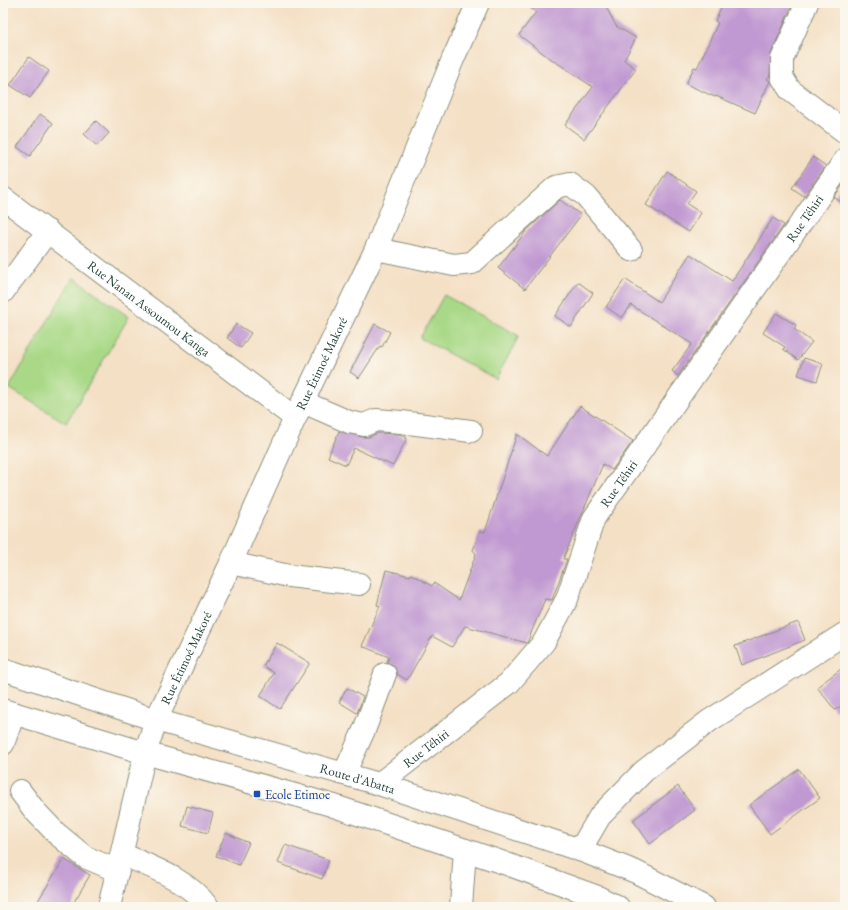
<svg xmlns="http://www.w3.org/2000/svg" width="848" height="910" font-family="'EB Garamond',serif">
<style>
.green{fill:#a9d987;stroke:#648b5e}
.building{fill:#c098d2}
.lines{fill:none;stroke-linecap:round;stroke-linejoin:round}
.minor-casing{stroke:#8a8e7c;stroke-width:24}
.minor{stroke:#fff;stroke-width:22}
.transit-dot{fill:#1a4fb4;stroke:#fbf7ec;stroke-width:1.5}
.labels{text-anchor:middle;dominant-baseline:central;stroke-width:3;stroke-linejoin:round;paint-order:stroke}
.street-label{font-size:13px;fill:#1f3d34;stroke:#fbf7ec}
.transit-label{font-size:13px;fill:#164399;stroke:#fbf7ec;text-anchor:start}
</style>
<rect width="100%" height="100%" fill="#fbf7ec"/>
<filter id="ink" filterUnits="userSpaceOnUse"><feTurbulence type="fractalNoise" baseFrequency=".025" numOctaves="2"/><feDisplacementMap in="SourceGraphic" scale="8" xChannelSelector="R" yChannelSelector="G"/><feConvolveMatrix kernelMatrix="1 2 1 2 8 2 1 2 1" color-interpolation-filters="sRGB"/></filter>
<filter id="wash" filterUnits="userSpaceOnUse"><feTurbulence type="fractalNoise" baseFrequency=".012" numOctaves="4" result="noise"/><feDisplacementMap in="SourceGraphic" scale="16" xChannelSelector="R" yChannelSelector="G"/><feGaussianBlur stdDeviation="0.9" result="paint"/><feColorMatrix in="noise" values="0 0 0 0 0 0 0 0 0 0 0 0 0 0 0 0 0 1.4 0 .05"/><feComposite in="paint" operator="in"/></filter>
<g filter="url(#wash)">
<rect width="100%" height="100%" fill="#f4e0c5"/>
<g class="green">
<path d="M73 277 129 317 66 423 9 388Z"/>
<path d="M444 295 519 336 496 379 420 338Z"/>
</g>
<g id="blocks">
<g class="building">
<path d="M524 3H604L616 26 636 38 624 60 636 69 584 139 565 125 593 87 544 54 519 35 536 12Z"/>
<path d="M723 3H793L771 54 770 75 767 79 770 81 755 113 716 96 715 97 686 84 694 67 697 68 718 23 715 21Z"/>
<path d="M29 57 49 71 30 98 10 85Z"/>
<path d="M40 114 53 123 30 156 17 147Z"/>
<path d="M96 121 109 133 97 146 84 134Z"/>
<path d="M813 157 826 166 804 196 792 188Z"/>
<path d="M667 171 696 191 687 204 701 213 689 232 646 205Z"/>
<path d="M845 182V205L834 197Z"/>
<path d="M560 200 581 215 525 289 498 268 526 231Z"/>
<path d="M773 218 784 225 678 376 672 371 692 344 631 305 622 318 606 307 625 279 659 302 690 254 732 281Z"/>
<path d="M578 282 593 293 571 327 555 316Z"/>
<path d="M776 313 796 325 794 329 812 342 798 360 783 349 785 347 763 333Z"/>
<path d="M236 324 251 333 241 348 227 338Z"/>
<path d="M375 324 390 332 382 347 380 346 359 378 350 372Z"/>
<path d="M804 358 823 364 817 381 798 375Z"/>
<path d="M580 406 633 441 612 470 603 464 563 559H567L552 600 545 599 527 643 465 626 452 647 432 636 407 680 397 674 394 666 387 662 389 657 362 646 380 606 377 605 386 570 410 576 411 574 432 586 434 583 459 600 476 554 473 550 480 531 485 532 517 434 547 456Z"/>
<path d="M339 431 362 437H369L378 433 399 434 407 438 393 466 354 448 346 465 328 457Z"/>
<path d="M798 622 805 640 742 665 735 646Z"/>
<path d="M277 643 310 663 280 709 260 696 274 673 263 666Z"/>
<path d="M845 666V703L835 710 817 687Z"/>
<path d="M347 688 363 697 357 713 339 702Z"/>
<path d="M799 769 820 798 770 834 749 805Z"/>
<path d="M678 786 695 810 650 844 633 820Z"/>
<path d="M187 806 213 813 208 833 182 826Z"/>
<path d="M226 833 249 843 239 865 216 856Z"/>
<path d="M285 845 329 860 322 879 278 863Z"/>
<path d="M64 859 90 875 77 897 71 907H34Z"/>
</g>
</g>
</g>
<g filter="url(#ink)">
<use href="#blocks" fill-opacity="0" stroke="#8a8e7c" stroke-width="1"/>
<g class="lines">
<g class="minor-casing">
<g id="minor">
<path d="M807 3 782 59V77L790 90 845 132"/>
<path id="s1" d="M3 198 295 418"/>
<path d="M376 249 454 265 472 263 556 187 570 184 586 196 631 250"/>
<path d="M3 292 48 231"/>
<path d="M303 402 349 422 364 425 376 420 401 422 471 431"/>
<path d="M231 563 289 576 359 584"/>
<path id="s2" d="M3 669 156 720 379 784 580 850 636 872 704 907"/>
<path d="M3 710 145 753 331 805 504 863 598 897 618 907"/>
<path d="M3 744 14 713"/>
<path d="M344 774 365 728 385 674"/>
<path id="s3" d="M379 784 509 683 544 642 567 599 594 518 845 160"/>
<path d="M20 791 35 811 57 834 85 857 118 871"/>
<path d="M580 850 600 816 644 771 709 721 844 634"/>
<path d="M122 854C153 868 187 879 208 907"/>
<path id="s4" d="M109 907 145 753 156 720 231 563 295 418 376 249 453 59 478 3"/>
<path d="M461 907 465 850"/>
</g>
</g>
<use href="#minor" class="minor"/>
</g>
</g>
<rect class="transit-dot" x="253" y="790" width="8" height="8" rx="2"/>
<g class="labels">
<g class="street-label">
<text stroke="none"><textPath href="#s3" startOffset="719">Rue Téhiri</textPath></text>
<text stroke="none"><textPath href="#s1" startOffset="183">Rue Nanan Assoumou Kanga</textPath></text>
<text stroke="none"><textPath href="#s4" startOffset="586">Rue Étimoé Makoré</textPath></text>
<text stroke="none"><textPath href="#s3" startOffset="395">Rue Téhiri</textPath></text>
<text stroke="none"><textPath href="#s4" startOffset="262">Rue Étimoé Makoré</textPath></text>
<text stroke="none"><textPath href="#s3" startOffset="59">Rue Téhiri</textPath></text>
<text stroke="none"><textPath href="#s2" startOffset="371">Route d'Abatta</textPath></text>
</g>
<g class="transit-label">
<text x="265" y="794">Ecole Etimoe</text>
</g>
</g>
<rect width="848" height="910" fill="none" stroke="#fbf7ec" stroke-width="16"/>
</svg>
